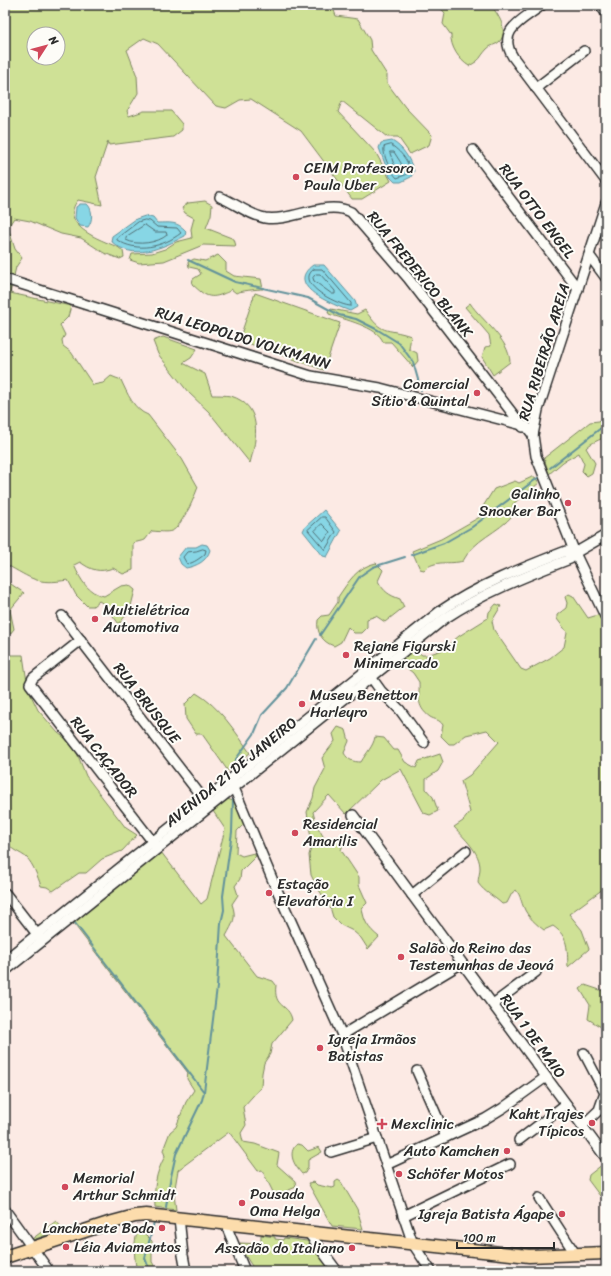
<svg xmlns="http://www.w3.org/2000/svg" width="611" height="1276" font-family="Sriracha,sans-serif">
<style>
.green{fill:#cfe196;stroke:#7d8660;fill-rule:evenodd}
.water{fill:#87d6e5;stroke:#62929b}
.lines{fill:none;stroke-linecap:round;stroke-linejoin:round}
.shore{stroke:#506f75;stroke-width:1}
.stream{stroke:#62929b;stroke-width:2}
.minor-casing{stroke:#2b2b2b;stroke-width:12}
.major-casing{stroke:#2b2b2b;stroke-width:15}
.minor{stroke:#fdfcf7;stroke-width:9}
.major{stroke:#fcdcac;stroke-width:12}
.poi-dot{fill:#d1495b;stroke:#fdfcf7;stroke-width:1.5}
.labels{text-anchor:middle;dominant-baseline:central;stroke-width:4;stroke-linejoin:round;paint-order:stroke}
.poi-label{font-size:15px;fill:#2b2b2b;stroke:#fdfcf7;text-anchor:start}
.street-label{font-size:15px;fill:#2b2b2b;stroke:#fdfcf7}
</style>
<rect width="100%" height="100%" fill="#fceae4"/>
<filter id="ink" filterUnits="userSpaceOnUse"><feTurbulence type="fractalNoise" baseFrequency=".025" numOctaves="2"/><feDisplacementMap in="SourceGraphic" scale="8" xChannelSelector="R" yChannelSelector="G"/><feConvolveMatrix kernelMatrix="1 2 1 2 8 2 1 2 1" color-interpolation-filters="sRGB"/></filter>
<g filter="url(#ink)">
<g class="green">
<path d="M5 5H332L336 16 358 19 370 40 371 50 387 75V83L405 107 432 135 429 145 410 154 398 137H387L342 101 338 112 376 153 391 181 362 199H352L301 131 251 99 240 100 226 108 216 106 158 44 144 38 127 50 137 76 138 93 127 111 129 116 144 111H171L182 124V130L173 137 109 145 108 141 96 177 102 205 78 200C58 225 100 240 118 247L123 251 124 257 120 259 104 253 81 238 61 234 30 221 14 218 8 227 15 249 22 258 16 267 10 293 71 306 68 317 60 325 65 335 62 340 63 346 71 352 93 385 103 383 111 376 121 380C127 393 134 410 148 415L182 459 198 487C194 497 191 506 185 515 174 533 174 533 152 531L145 540 133 543V570L123 574 113 568C99 573 91 570 80 562L74 565C81 581 88 593 104 596L121 586 129 585 135 590 130 610 119 624 104 604 99 601 93 606H87L76 595 68 580C36 585 33 579 5 564ZM34 34H58V58H34Z"/>
<path d="M438 5H491C498 15 509 30 500 41 497 45 490 45 487 49 478 59 482 59 469 66 459 60 450 46 451 35L443 24 445 13Z"/>
<path d="M205 201 212 205 211 215 206 228 234 239 236 246 203 245 164 261 139 263 130 260 132 254 152 253 165 249 176 242 192 238 191 229 194 218 185 213 182 208 188 203Z"/>
<path d="M218 255 226 263V271L234 276 261 279 263 289C258 289 239 291 236 293L231 289C228 293 227 292 223 294 208 300 203 294 192 284L193 279 201 274 198 269 189 267 188 262 194 259 205 261Z"/>
<path d="M255 293 340 323 324 370 239 340Z"/>
<path d="M470 303C482 321 509 339 510 362L493 375 482 357 485 347 491 346 489 335 465 307Z"/>
<path d="M331 309 357 314 365 310C383 336 384 327 411 336L409 349 417 353 418 361 413 367 391 342H383C379 327 342 319 329 314L328 311Z"/>
<path d="M163 337 197 349 191 358 183 363 205 374 212 395C217 395 225 395 231 396 263 406 257 438 250 463L209 412 188 392 158 354 153 341Z"/>
<path d="M606 416V436C599 441 593 441 586 448L595 463 592 473 587 476 582 471 584 464 579 453 563 462 549 474 544 458 590 422 599 421Z"/>
<path d="M532 477H535L539 483 513 504V515C498 533 474 539 463 561 450 565 435 559 424 570L420 569 412 551 441 539 485 514 482 508 494 489 515 481 519 483Z"/>
<path d="M376 563 383 570 378 581C384 592 389 595 400 599L404 607 385 622 376 616 367 619V628L362 633H354L348 627 341 642 334 646C322 642 316 632 318 620L322 616 329 615 338 602V597C349 581 357 567 376 563Z"/>
<path d="M5 580 24 593 10 610 14 629 5 640Z"/>
<path d="M569 594 573 596 588 618 601 614 606 626V892L603 889 569 914 582 930 589 949 568 967C567 949 569 937 553 926L544 930C537 925 527 916 524 908 521 902 521 896 516 890L512 893 507 903 502 904C494 896 485 893 478 883 478 878 480 873 480 868 480 852 464 838 454 827L463 821 470 812 461 781 470 775 499 742 487 730 466 735 454 744H449L441 736 443 725C439 719 435 720 430 717 415 706 420 695 419 682L413 673 398 661 413 648 422 655H427L442 650 459 636 488 618 489 612 496 604 501 606 492 621 494 630 521 669 526 671 550 658 564 647 567 632 557 619V615L566 608 567 603 565 597Z"/>
<path d="M5 655H23L28 689 38 710 58 733 69 741 77 753 86 776 126 828 137 835 122 851 102 859 86 873H79L53 891 47 887 41 886C38 877 33 864 27 858 20 852 12 851 7 843L5 844Z"/>
<path d="M196 693C219 706 236 732 250 753L228 771 202 734H196L186 719 185 704Z"/>
<path d="M338 727 346 730 349 741 344 753C348 760 353 762 361 762 366 753 373 747 375 737L384 738 394 750H398L405 762 416 768 419 761 440 754 443 762 438 771 426 779V789L433 797 438 811 430 815 424 813 401 769 381 780 346 814 329 795 313 812 316 824 327 843 339 836 345 840 341 850 359 877V885L367 903 362 908C364 922 368 928 379 937L368 949 361 938 353 931 341 925 333 917 330 907 317 887 311 875 309 855 312 845 307 812 313 798 315 788 325 769 322 758 335 741 333 734Z"/>
<path d="M227 799 237 802 244 819V824L237 831 236 853 242 856 254 853 256 856 241 871 240 879 235 886 238 895 232 904C237 918 233 923 226 936L257 976 273 981 276 985C273 1009 289 1003 292 1020L272 1044 270 1054 264 1063 262 1073 261 1087 243 1107 246 1125 241 1133 243 1142 255 1144 279 1153 277 1165 295 1181 296 1187 275 1196 262 1170 258 1171 229 1132 178 1170 174 1194 176 1210 155 1207C154 1186 155 1175 165 1156L163 1150 170 1132 176 1127 186 1102 194 1090 187 1079 188 1073 73 923 161 852 201 904 207 899 225 829 213 811Z"/>
<path d="M585 985 606 992V1030L588 1019 590 1005 580 989Z"/>
<path d="M297 1144 302 1145 308 1151 319 1147 322 1152 308 1160V1167L305 1173 302 1174C294 1165 287 1153 297 1144Z"/>
<path d="M603 1164 606 1168V1191L600 1196 588 1180 589 1175Z"/>
<path d="M338 1180 341 1182 357 1209 363 1229 332 1226 308 1183 314 1182 317 1185 332 1188 335 1187V1182Z"/>
<path d="M56 1221 63 1229 33 1240 32 1239Z"/>
<path d="M138 1231 145 1234 152 1241V1262L158 1271H137C134 1259 133 1242 138 1231Z"/>
<path d="M261 1235 275 1237V1239L283 1240 284 1238 307 1241 331 1270 255 1271 245 1255 240 1243 261 1244Z"/>
</g>
<g class="water">
<path d="M392 141C404 148 409 158 414 171L411 177 401 182H395L390 177 379 148 381 143Z"/>
<path d="M80 204H87C93 209 93 221 88 227L80 226 75 218 76 207Z"/>
<path d="M145 216 153 218 157 223C170 223 177 221 186 231L185 236C162 248 133 262 111 241L112 236 136 219Z"/>
<path d="M313 265H324L355 301 357 307 350 311C332 304 284 286 313 265Z"/>
<path d="M324 510 341 531 327 557 323 556 303 531 305 527Z"/>
<path d="M202 544 207 545 210 550C207 561 197 566 186 568L181 564 178 557 186 547H196Z"/>
</g>
<g class="lines">
<g class="shore">
<path d="M391 145C399 150 413 164 408 174L397 178C391 172 382 155 384 147Z"/>
<path d="M390 152H394L401 163 403 172H397Z"/>
<path d="M145 220 150 221 157 227 177 228 181 233C163 247 137 253 117 240V238L138 222Z"/>
<path d="M145 225 155 232H166L167 235C158 243 137 246 126 240V237Z"/>
<path d="M314 269H322L351 303V306C340 306 293 284 314 269Z"/>
<path d="M316 274H320L335 291V294H332L314 281 313 278Z"/>
<path d="M322 517H325L336 532 325 550 308 530Z"/>
<path d="M322 524 330 532 324 541 315 531Z"/>
<path d="M203 549 206 550 205 554C200 558 194 563 187 564L183 557 187 552 196 551Z"/>
</g>
<g class="stream">
<path d="M188 260 235 282 308 298 339 315 356 319 378 330 399 343 413 362 421 390"/>
<path d="M550 468 606 424"/>
<path d="M411 555 444 543 472 527 539 477"/>
<path d="M320 635 360 576 373 567 405 557"/>
<path d="M235 768 236 759 254 734 262 715 287 688 316 639"/>
<path d="M75 923 204 1092"/>
<path d="M166 1207 170 1181 176 1154 202 1100 204 1092 217 987 221 923 224 910 223 896 232 832 233 799"/>
<path d="M150 1271 145 1258 154 1222"/>
</g>
<g class="minor-casing">
<g id="minor">
<path d="M542 5C523 20 496 30 513 57L606 181"/>
<path d="M600 5 606 13"/>
<path d="M536 88 584 51"/>
<path d="M473 150 578 289"/>
<path d="M220 197C235 203 249 215 265 218 292 222 326 199 351 212L408 278 523 427"/>
<path d="M606 203 538 410 533 435 536 456 575 553 606 618"/>
<path d="M589 255 606 278"/>
<path d="M5 279 311 376 380 388 526 426 533 435"/>
<path d="M62 616 208 805"/>
<path d="M81 640 33 678 30 684 156 846"/>
<path d="M368 673 381 691 400 710 424 743"/>
<path d="M232 783 273 881 342 1035 413 1244 431 1271"/>
<path d="M353 815 606 1158"/>
<path d="M5 893 40 938"/>
<path d="M412 895 466 851"/>
<path d="M5 960 439 612C478 585 522 568 566 551L575 553"/>
<path d="M5 971 444 619C483 593 526 576 570 559L575 553 606 535"/>
<path d="M493 1004 536 972"/>
<path d="M342 1035 462 963"/>
<path d="M417 1071 446 1137"/>
<path d="M582 1126 599 1110 605 1093 584 1053"/>
<path d="M519 1140 566 1104"/>
<path d="M331 1152 377 1138"/>
<path d="M386 1165 485 1119 503 1108 546 1077"/>
<path d="M539 1198 576 1255"/>
<path d="M5 1210 49 1271"/>
<path d="M403 1216 510 1164"/>
<path d="M179 1218 183 1255 186 1271"/>
<path d="M225 1223 245 1271"/>
<path d="M308 1232 337 1271"/>
</g>
</g>
<g class="major-casing">
<path id="major" d="M5 1257 109 1223 135 1216 146 1215 529 1256 606 1253"/>
</g>
<use href="#minor" class="minor"/>
<use href="#major" class="major"/>
</g>
</g>
<g class="poi-dot">
<circle cx="296" cy="177" r="4"/>
<circle cx="477" cy="393" r="4"/>
<circle cx="568" cy="503" r="4"/>
<circle cx="95" cy="619" r="4"/>
<circle cx="346" cy="655" r="4"/>
<circle cx="302" cy="704" r="4"/>
<circle cx="295" cy="833" r="4"/>
<circle cx="269" cy="893" r="4"/>
<circle cx="401" cy="957" r="4"/>
<circle cx="320" cy="1048" r="4"/>
<circle cx="592" cy="1123" r="4"/>
<path d="M380 1118h4v4h4v4h-4v4h-4v-4h-4v-4h4z"/>
<circle cx="507" cy="1151" r="4"/>
<circle cx="399" cy="1174" r="4"/>
<circle cx="65" cy="1187" r="4"/>
<circle cx="242" cy="1203" r="4"/>
<circle cx="562" cy="1214" r="4"/>
<circle cx="162" cy="1228" r="4"/>
<circle cx="66" cy="1247" r="4"/>
<circle cx="352" cy="1248" r="4"/>
</g>
<g class="labels">
<g class="poi-label">
<text x="304" y="168">CEIM Professora<tspan x="304" dy="17">Paula Uber</tspan></text>
<text x="469" y="384" text-anchor="end">Comercial<tspan x="469" dy="17">Sítio &amp; Quintal</tspan></text>
<text x="560" y="494" text-anchor="end">Galinho<tspan x="560" dy="17">Snooker Bar</tspan></text>
<text x="103" y="610">Multielétrica<tspan x="103" dy="17">Automotiva</tspan></text>
<text x="354" y="646">Rejane Figurski<tspan x="354" dy="17">Minimercado</tspan></text>
<text x="310" y="695">Museu Benetton<tspan x="310" dy="17">Harleyro</tspan></text>
<text x="303" y="824">Residencial<tspan x="303" dy="17">Amarilis</tspan></text>
<text x="277" y="884">Estação<tspan x="277" dy="17">Elevatória I</tspan></text>
<text x="409" y="948">Salão do Reino das<tspan x="409" dy="17">Testemunhas de Jeová</tspan></text>
<text x="328" y="1039">Igreja Irmãos<tspan x="328" dy="17">Batistas</tspan></text>
<text x="584" y="1114" text-anchor="end">Kaht Trajes<tspan x="584" dy="17">Típicos</tspan></text>
<text x="391" y="1124">Mexclinic</text>
<text x="499" y="1151" text-anchor="end">Auto Kamchen</text>
<text x="407" y="1174">Schöfer Motos</text>
<text x="73" y="1178">Memorial<tspan x="73" dy="17">Arthur Schmidt</tspan></text>
<text x="250" y="1194">Pousada<tspan x="250" dy="17">Oma Helga</tspan></text>
<text x="554" y="1214" text-anchor="end">Igreja Batista Ágape</text>
<text x="154" y="1228" text-anchor="end">Lanchonete Boda</text>
<text x="74" y="1247">Léia Aviamentos</text>
<text x="344" y="1248" text-anchor="end">Assadão do Italiano</text>
</g>
<g class="street-label">
<text transform="translate(537 211) rotate(53)">RUA OTTO ENGEL</text>
<text transform="translate(420 274) rotate(51)">RUA FREDERICO BLANK</text>
<text transform="translate(243 338) rotate(17)">RUA LEOPOLDO VOLKMANN</text>
<text transform="translate(544 352) rotate(-73)">RUA RIBEIRÃO AREIA</text>
<text transform="translate(147 703) rotate(52)">RUA BRUSQUE</text>
<text transform="translate(104 757) rotate(52)">RUA CAÇADOR</text>
<text transform="translate(231 772) rotate(-39)">AVENIDA 21 DE JANEIRO</text>
<text transform="translate(533 1036) rotate(54)">RUA 1 DE MAIO</text>
</g>
</g>
<rect width="611" height="1276" fill="none" stroke="#fdfcf7" stroke-width="20"/>
<rect x="10" y="10" width="591" height="1256" fill="none" stroke="#2b2b2b" stroke-width="1.5" filter="url(#ink)"/>
<g transform="translate(46 46) rotate(54)"><circle r="19" fill="#fdfcf7" stroke="#a9a8a5"/>
<path d="M0-3L7 15L0 10L-7 15Z" fill="#d1495b"/>
<text y="-6" font-size="11" font-weight="bold" text-anchor="middle" fill="#2b2b2b">N</text>
</g>
<path d="M457 1242v6h97v-6" fill="none" stroke="#2b2b2b" stroke-width="2"/>
<text x="463" y="1242" font-size="12" fill="#2b2b2b" stroke="#fdfcf7" stroke-width="3" paint-order="stroke">100 m</text>
</svg>
